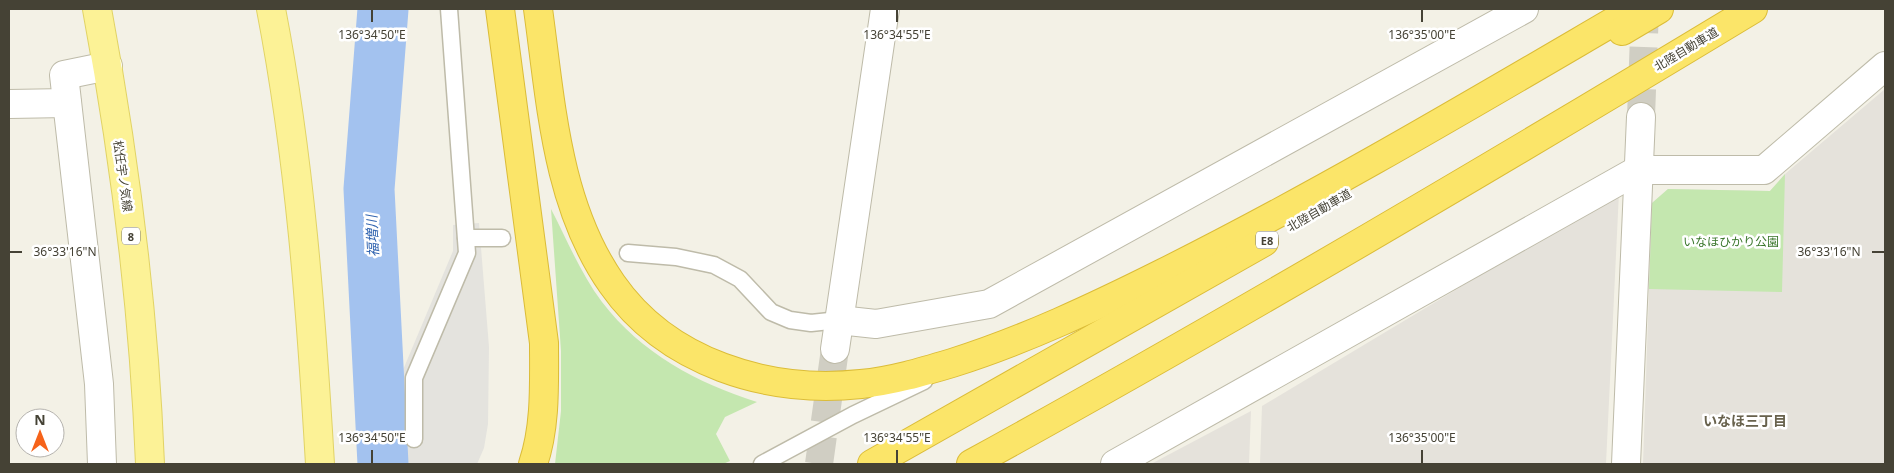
<svg xmlns="http://www.w3.org/2000/svg" width="1894" height="473" font-family="'Noto Sans','Noto Sans JP',sans-serif">
<style>
.industrial{fill:#e5e2db}
.green{fill:#c4e7af}
.parking{fill:#e4e3de}
.lines{fill:none;stroke-linecap:round;stroke-linejoin:round}
.river{stroke:#a3c2ef;stroke-width:51}
.street-tunnel{stroke:#d0cec3;stroke-width:28;stroke-dasharray:28 14;stroke-linecap:butt}
.lane-casing{stroke:#bebba9;stroke-width:19}
.street-casing{stroke:#bebba9;stroke-width:30}
.primary-casing{stroke:#e1d365;stroke-width:30}
.highway-casing{stroke:#dbbc38;stroke-width:30}
.lane{stroke:#fff;stroke-width:16}
.street{stroke:#fff;stroke-width:28}
.primary{stroke:#fcf296;stroke-width:28}
.highway{stroke:#fbe569;stroke-width:28}
.ticks{fill:none;stroke:#454235;stroke-width:2}
.labels{text-anchor:middle;dominant-baseline:central;stroke-width:5;stroke-linejoin:round;paint-order:stroke}
.shield{fill:#fff;stroke:#7d7b72;stroke-width:1}
.shield-label{font-size:11px;font-weight:bold;fill:#454235}
.street-label{font-size:12px;fill:#454235;stroke:#fff}
.park-label{font-size:12px;fill:#39762a;stroke:#fff}
.water-label{font-size:14px;font-style:italic;fill:#3063af;stroke:#fff}
.neighbourhood-label{font-size:14px;font-weight:bold;fill:#68624d;stroke:#fff}
.ticks-label{font-size:12px;text-anchor:middle;fill:#454235;stroke:#fff;stroke-width:5;stroke-linejoin:round;paint-order:stroke}
</style>
<rect width="100%" height="100%" fill="#f3f1e6"/>
<g class="industrial">
<path d="M1885 89V464H1643L1652 203 1668 189 1770 191 1785 174Z"/>
<path d="M1619 192 1606 464H1260L1262 406Z"/>
<path d="M1251 411 1249 464H1151Z"/>
</g>
<g class="green">
<path d="M1785 174 1782 292 1649 289 1652 203 1668 189 1770 191Z"/>
<path d="M551 209C567 240 581 274 602 302 641 353 697 383 757 402L725 417 716 434 730 461 723 464H555L561 411V351Z"/>
</g>
<path class="parking" d="M479 223 489 347 488 424 484 448 477 464H404L400 377 453 251V225Z"/>
<g class="lines">
<path class="river" d="M383 9 369 189 383 464"/>
<g class="street-tunnel">
<path d="M1641 117 1645 9"/>
<path d="M819 464 835 349"/>
</g>
<g class="lane-casing">
<g id="lane">
<path d="M466 238H502"/>
<path d="M628 253 676 257 714 265 740 279 771 312 790 320 811 323 839 320"/>
<path d="M414 439V378L467 253 449 9"/>
<path d="M762 464 853 415 924 381"/>
</g>
</g>
<g class="street-casing">
<g id="street">
<path d="M9 104 67 103"/>
<path d="M839 320 876 324 989 304 1524 9"/>
<path d="M835 349 885 9"/>
<path d="M102 464 99 384 64 75 108 66"/>
<path d="M1115 464 1638 170H1764L1885 66"/>
<path d="M1626 464 1641 117"/>
</g>
</g>
<g class="primary-casing">
<g id="primary">
<path d="M97 9C125 159 144 312 150 464"/>
<path d="M271 9C300 159 311 312 320 464"/>
</g>
</g>
<g class="highway-casing">
<g id="highway">
<path d="M500 9 544 343C544 383 546 426 533 464"/>
<path d="M538 9C551 102 556 204 612 284 667 363 768 394 861 384 892 381 922 372 952 363 1025 340 1095 307 1163 273 1325 192 1479 100 1635 9"/>
<path d="M1622 31 1659 9"/>
<path d="M872 464 1264 242"/>
<path d="M971 464C1235 319 1495 165 1753 9"/>
</g>
</g>
<use href="#lane" class="lane"/>
<use href="#street" class="street"/>
<use href="#primary" class="primary"/>
<use href="#highway" class="highway"/>
</g>
<path class="ticks" d="M372 10V22M897 10V22M1422 10V22M10 252H22M1872 252H1884M372 450V463M897 450V463M1422 450V463"/>
<g class="labels">
<g class="shield">
<rect x="122" y="227.5" width="18" height="17" rx="4"/>
<rect x="1256" y="231.5" width="22" height="17" rx="4"/>
</g>
<g class="shield-label">
<text x="131" y="236">8</text>
<text x="1267" y="240">E8</text>
</g>
<g class="street-label">
<text transform="translate(1686 49) rotate(-31)">北陸自動車道</text>
<text transform="translate(123 176) rotate(82)">松任宇ノ気線</text>
<text transform="translate(1319 210) rotate(-30)">北陸自動車道</text>
</g>
<g class="park-label">
<text x="1731" y="241">いなほひかり公園</text>
</g>
<g class="water-label">
<text transform="translate(372 236) rotate(-93)">福増川</text>
</g>
<g class="neighbourhood-label">
<text x="1745" y="420">いなほ三丁目</text>
</g>
</g>
<g class="ticks-label">
<text x="372" y="39">136°34'50"E</text>
<text x="897" y="39">136°34'55"E</text>
<text x="1422" y="39">136°35'00"E</text>
<text x="65" y="256">36°33'16"N</text>
<text x="1829" y="256">36°33'16"N</text>
<text x="372" y="442">136°34'50"E</text>
<text x="897" y="442">136°34'55"E</text>
<text x="1422" y="442">136°35'00"E</text>
</g>
<rect width="1894" height="473" fill="none" stroke="#454235" stroke-width="20"/>
<g transform="translate(40 433)"><circle r="24" fill="#ffffff" stroke="#b5b3ae"/>
<path d="M0-4L9 19L0 12L-9 19Z" fill="#f6631a"/>
<text y="-8" font-size="14" font-weight="bold" text-anchor="middle" fill="#454235">N</text>
</g>
</svg>
